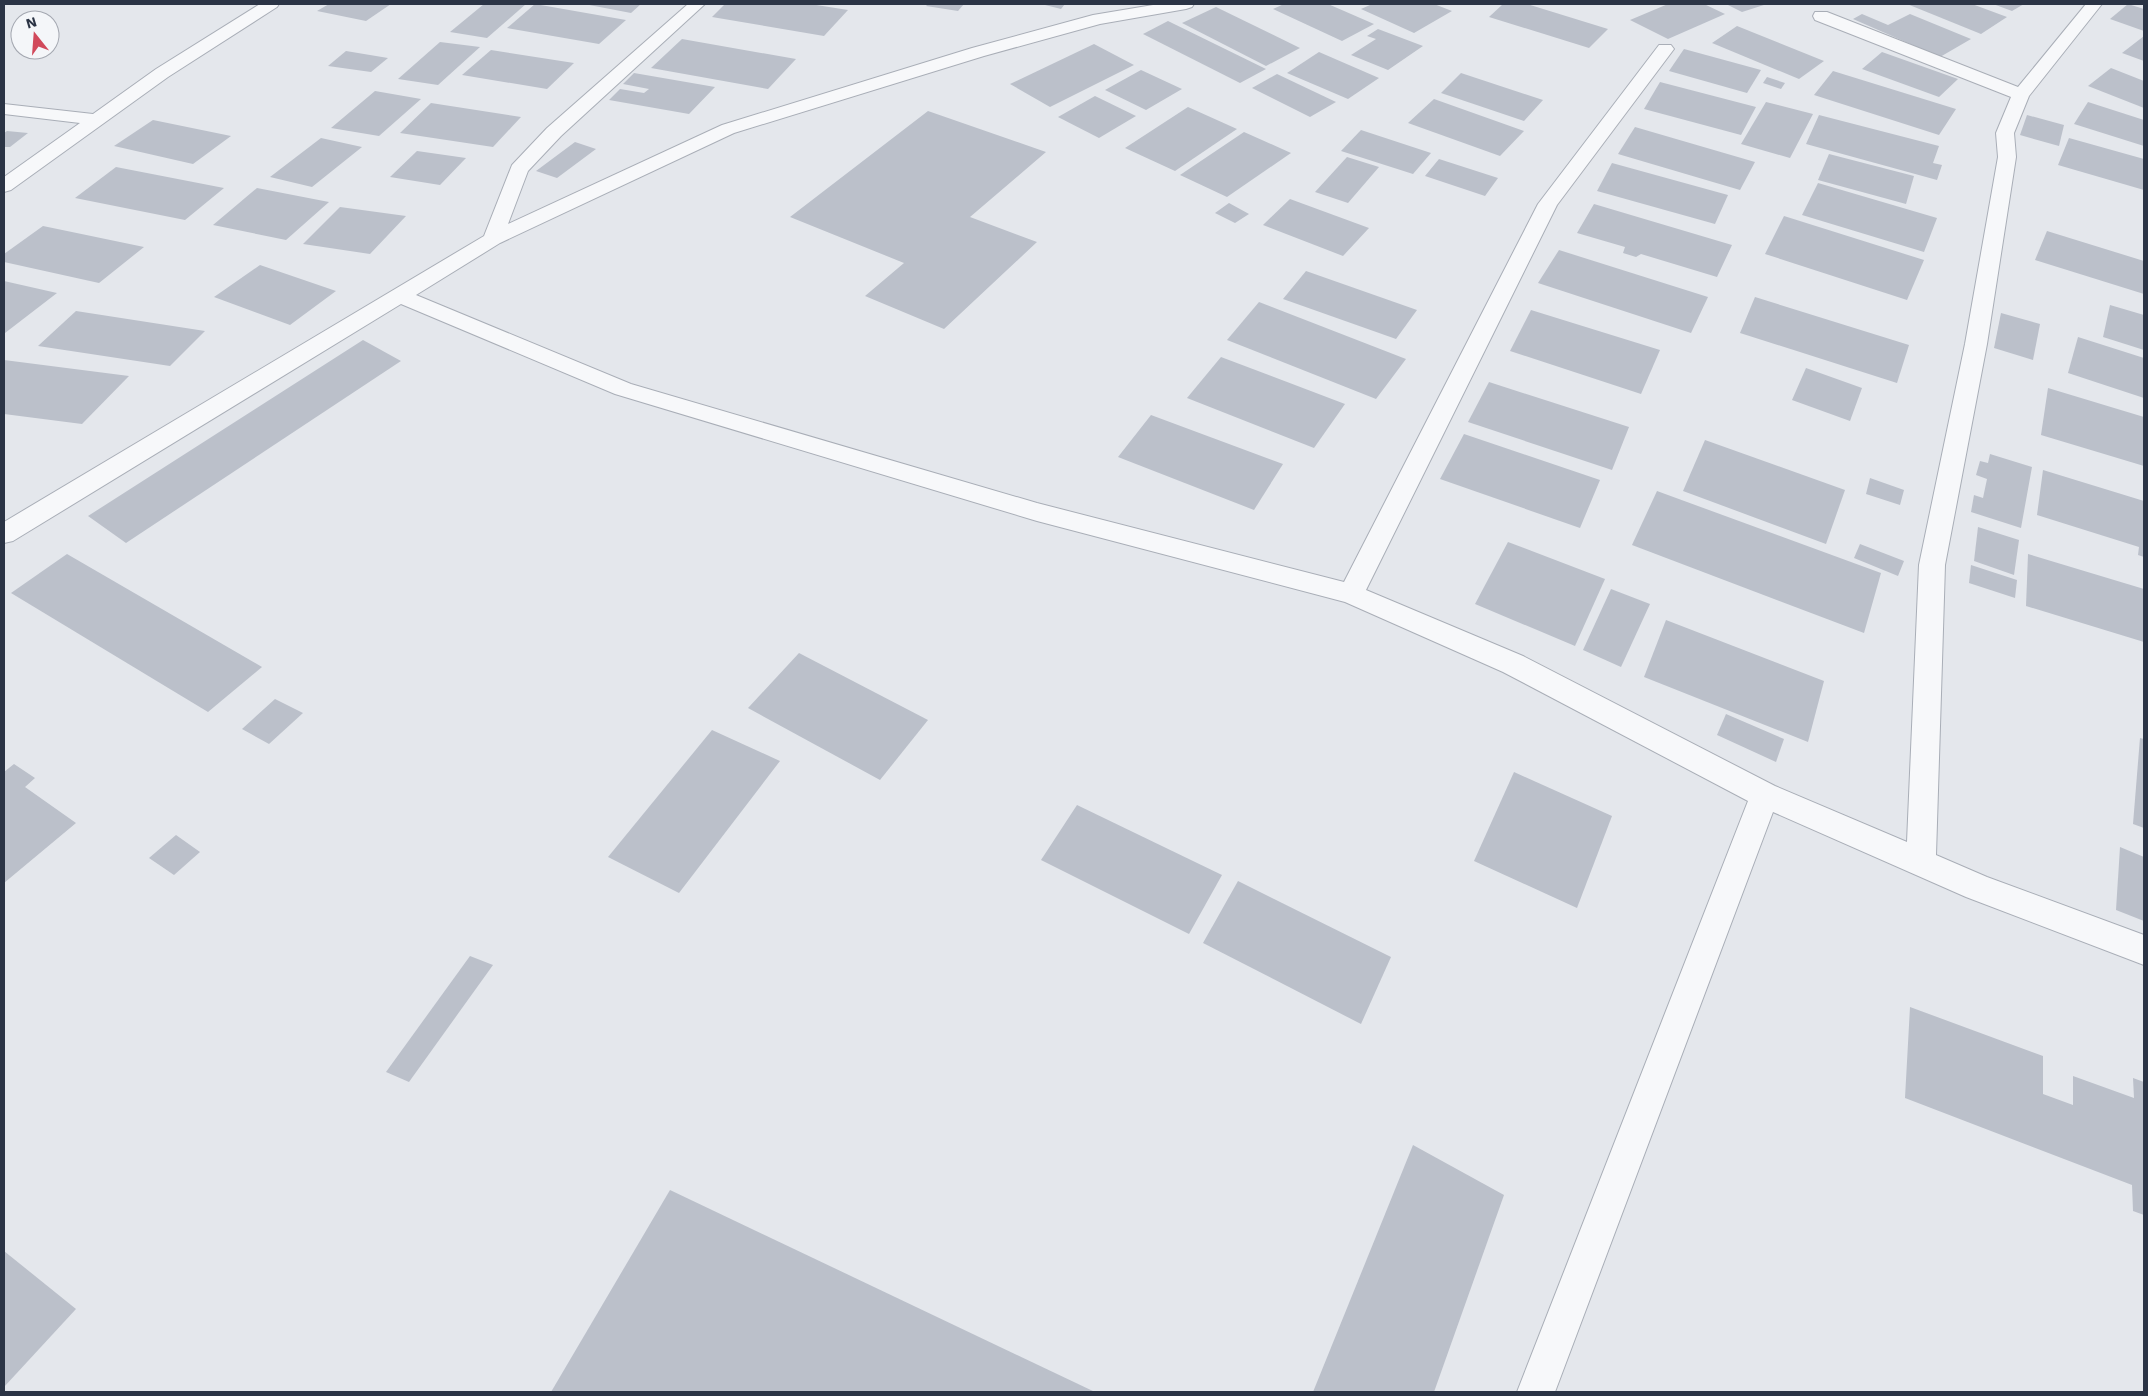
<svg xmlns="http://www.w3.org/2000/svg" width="2148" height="1396" font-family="'Work Sans',sans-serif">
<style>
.building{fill:#bbc0ca}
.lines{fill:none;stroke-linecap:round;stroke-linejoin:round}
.street-casing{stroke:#a9aeb7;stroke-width:2}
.street{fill:#f7f8fa;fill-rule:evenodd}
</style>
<rect width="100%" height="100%" fill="#e4e7ec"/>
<g class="building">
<path d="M329 4H391L366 21 317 11Z"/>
<path d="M484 4H526L487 38 450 32Z"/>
<path d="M535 4 626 20 599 44 507 28Z"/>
<path d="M584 4H641L631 13Z"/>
<path d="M725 4H810L848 10 824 36 712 17Z"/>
<path d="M928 4H964L958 11 926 6Z"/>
<path d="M1041 4H1065L1061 9Z"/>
<path d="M1284 4H1328L1374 24 1342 41 1273 9Z"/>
<path d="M1367 4H1434L1452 11 1414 33 1361 9 1370 5Z"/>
<path d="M1503 4H1527L1608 29 1589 48 1489 17Z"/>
<path d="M1668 4H1704L1725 14 1668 39 1630 20Z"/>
<path d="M1726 4H1767L1742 12Z"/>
<path d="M1907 4H1972L2007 17 1981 34Z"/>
<path d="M1993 4H2024L2012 11Z"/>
<path d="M2128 4 2144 9V31L2110 19Z"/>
<path d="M1216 7 1300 48 1266 66 1182 23Z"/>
<path d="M1862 14 1888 25 1910 14 1971 39 1940 57 1853 19Z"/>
<path d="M1168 21 1266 69 1240 83 1143 34Z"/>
<path d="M1737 26 1824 61 1799 79 1712 43Z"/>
<path d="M1378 29 1423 46 1388 70 1351 55 1376 39 1367 36Z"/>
<path d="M2144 36V61L2122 53Z"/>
<path d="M682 39 796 59 768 89 651 68Z"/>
<path d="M440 42 480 47 438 85 398 79Z"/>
<path d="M1094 44 1134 65 1050 107 1010 84Z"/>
<path d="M1684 49 1761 70 1747 93 1669 71Z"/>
<path d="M491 50 574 63 547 89 462 75Z"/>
<path d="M346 51 388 58 371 72 328 66Z"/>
<path d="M1319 52 1379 78 1348 99 1287 73Z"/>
<path d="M1882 52 1958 79 1939 97 1862 69Z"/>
<path d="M2111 68 2144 81V108L2088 86Z"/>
<path d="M1141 70 1182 89 1146 110 1105 90Z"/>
<path d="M1833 71 1956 109 1939 135 1814 95Z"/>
<path d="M634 73 715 87 689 114 609 100 620 89 644 93 649 89 623 84Z"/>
<path d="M1461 73 1543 100 1524 121 1441 93Z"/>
<path d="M1277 74 1336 102 1310 117 1252 88Z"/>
<path d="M1767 77 1785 83 1781 89 1763 83Z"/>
<path d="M1660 82 1756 107 1741 135 1644 109Z"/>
<path d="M375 91 421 99 379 136 331 128Z"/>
<path d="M1095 96 1136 116 1099 138 1058 117Z"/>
<path d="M1434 99 1524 131 1500 156 1408 123Z"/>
<path d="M1766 102 1813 114 1790 158 1741 144Z"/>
<path d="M2088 102 2144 120V146L2074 124Z"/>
<path d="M431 103 521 117 493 147 400 133Z"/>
<path d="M1188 107 1237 129 1175 171 1125 148Z"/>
<path d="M928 111 1046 152 970 217 1037 242 944 329 865 296 904 263 790 217Z"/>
<path d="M1819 115 1939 146 1933 163 1942 165 1937 180 1806 144Z"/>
<path d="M2027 115 2064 125 2059 146 2020 135Z"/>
<path d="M153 120 231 136 193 164 114 146Z"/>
<path d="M1635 127 1755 162 1740 190 1618 154Z"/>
<path d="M1361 130 1431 153 1413 174 1341 151Z"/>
<path d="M7 131 28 133 10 147H4V133Z"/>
<path d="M1244 132 1291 153 1227 197 1180 175Z"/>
<path d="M321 138 362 147 312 187 270 177Z"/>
<path d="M2069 138 2144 159V190L2058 165Z"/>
<path d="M575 142 596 149 557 178 536 171Z"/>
<path d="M417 151 466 158 440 185 390 177Z"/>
<path d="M1829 154 1914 176 1906 204 1818 180Z"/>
<path d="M1347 157 1379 167 1348 203 1315 192Z"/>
<path d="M1439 159 1498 178 1485 196 1425 176Z"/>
<path d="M1612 163 1728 195 1715 224 1597 191Z"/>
<path d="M116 167 224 188 185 220 75 198Z"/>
<path d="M1818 183 1937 218 1924 252 1802 215Z"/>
<path d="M257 188 329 202 286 240 213 225Z"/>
<path d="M1290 199 1369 228 1343 256 1263 225Z"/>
<path d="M1229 203 1249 214 1235 223 1215 213Z"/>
<path d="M1594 204 1732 245 1717 277 1641 254 1636 257 1623 253 1625 247 1577 233Z"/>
<path d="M340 207 406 216 370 254 303 244Z"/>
<path d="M1784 216 1924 260 1907 300 1765 254Z"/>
<path d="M43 226 144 247 99 283 4 262V254Z"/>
<path d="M2047 231 2144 261V294L2035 260Z"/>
<path d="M1559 250 1708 297 1691 333 1538 283Z"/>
<path d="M260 265 336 291 290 325 214 297Z"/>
<path d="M1306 271 1417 310 1396 339 1283 299Z"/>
<path d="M4 281 57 293 5 333Z"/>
<path d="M1755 297 1909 345 1897 383 1740 333Z"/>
<path d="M1259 302 1406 359 1376 399 1227 340Z"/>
<path d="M2110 305 2144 315V350L2103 337Z"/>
<path d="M1531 310 1660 350 1641 394 1510 351Z"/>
<path d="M76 311 205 331 170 366 38 346Z"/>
<path d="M2001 313 2040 324 2033 360 1994 348Z"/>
<path d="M2078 337 2144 358V398L2068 373Z"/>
<path d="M363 340 401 361 126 543 88 516Z"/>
<path d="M1221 357 1345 404 1314 448 1187 398Z"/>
<path d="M4 360 129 376 82 424 4 414Z"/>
<path d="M1806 368 1862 388 1850 421 1792 400Z"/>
<path d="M1489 382 1629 427 1612 470 1468 422Z"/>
<path d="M2048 388 2144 417V466L2041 435Z"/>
<path d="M1151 415 1283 464 1254 510 1118 457Z"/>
<path d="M1464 434 1600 480 1580 528 1440 479Z"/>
<path d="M1705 440 1845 490 1826 544 1683 491Z"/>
<path d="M1990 454 2032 467 2021 528 1971 512 1974 495 1983 498 1987 479 1976 475 1980 461 1988 463Z"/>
<path d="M2043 470 2144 501V557L2138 555 2139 547 2037 515Z"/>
<path d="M1870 478 1904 490 1900 505 1866 494Z"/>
<path d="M1657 491 1881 573 1864 633 1632 545Z"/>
<path d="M1978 527 2019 540 2014 575 1974 561Z"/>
<path d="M1508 542 1605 579 1575 646 1475 604Z"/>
<path d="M1860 544 1904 561 1898 576 1854 558Z"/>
<path d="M67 554 262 667 208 712 11 593Z"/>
<path d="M2028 554 2144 589V642L2026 606Z"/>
<path d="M1971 565 2017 580 2015 598 1969 583Z"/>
<path d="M1611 589 1650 604 1621 667 1583 650Z"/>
<path d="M1666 620 1824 681 1808 742 1644 677Z"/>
<path d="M799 653 928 720 880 780 748 708Z"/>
<path d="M275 699 303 713 269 744 242 729Z"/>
<path d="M1726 714 1784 739 1776 762 1717 735Z"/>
<path d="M712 730 780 761 679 893 608 857Z"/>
<path d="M2140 738 2144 739V828L2133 824Z"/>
<path d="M14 764 35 778 25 787 76 823 4 883V772Z"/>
<path d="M1514 772 1612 816 1577 908 1474 861Z"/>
<path d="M1077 805 1222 875 1189 934 1041 860Z"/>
<path d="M176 835 200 852 174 875 149 858Z"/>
<path d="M2120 847 2144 857V921L2116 910Z"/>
<path d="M1238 881 1391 957 1361 1024 1203 943Z"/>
<path d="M470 956 493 965 409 1082 386 1072Z"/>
<path d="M1910 1007 2043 1056V1094L2073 1105V1076L2134 1098 2133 1078 2144 1082V1215L2133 1211 2132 1185 1905 1098Z"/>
<path d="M1413 1145 1504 1195 1434 1392H1313Z"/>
<path d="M670 1190 1095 1392H551Z"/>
<path d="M4 1251 76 1309 4 1387Z"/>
</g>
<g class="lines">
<g class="street-casing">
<g id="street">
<path d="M260 4H279L277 7 168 77 11 190 4 192V177L80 123 4 114V104L93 114 156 69Z"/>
<path d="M688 4H705L561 136 528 171 508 224 722 125 972 48 1093 15 1159 4H1194L1192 7 1186 9 1100 24 984 56 734 133 500 243 416 295 631 384 1037 503 1344 582 1538 204 1659 45H1671L1674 49 1557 205 1366 590 1523 656 1775 786 1907 842 1919 565 1965 344 1998 157 1996 133 2011 97 1815 20 1813 16 1815 12H1827L2018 87 2086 4H2102L2029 96 2014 133 2016 157 1987 344 1945 565 1936 855 1987 877 2144 935V965L1966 897 1773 812 1555 1392H1517L1748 801 1503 672 1345 602 1037 521 615 394 401 304 13 541 4 543V522L484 236 512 165 547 128Z"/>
</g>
</g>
<use href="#street" class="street"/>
</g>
<rect width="2148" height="1396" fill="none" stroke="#2b3445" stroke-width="10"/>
<g transform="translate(35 35) rotate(343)"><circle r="24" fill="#f4f6f9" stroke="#a4a8b1"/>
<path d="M0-4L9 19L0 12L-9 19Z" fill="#d1495b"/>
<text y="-8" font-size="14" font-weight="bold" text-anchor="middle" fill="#2b3445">N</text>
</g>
</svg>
